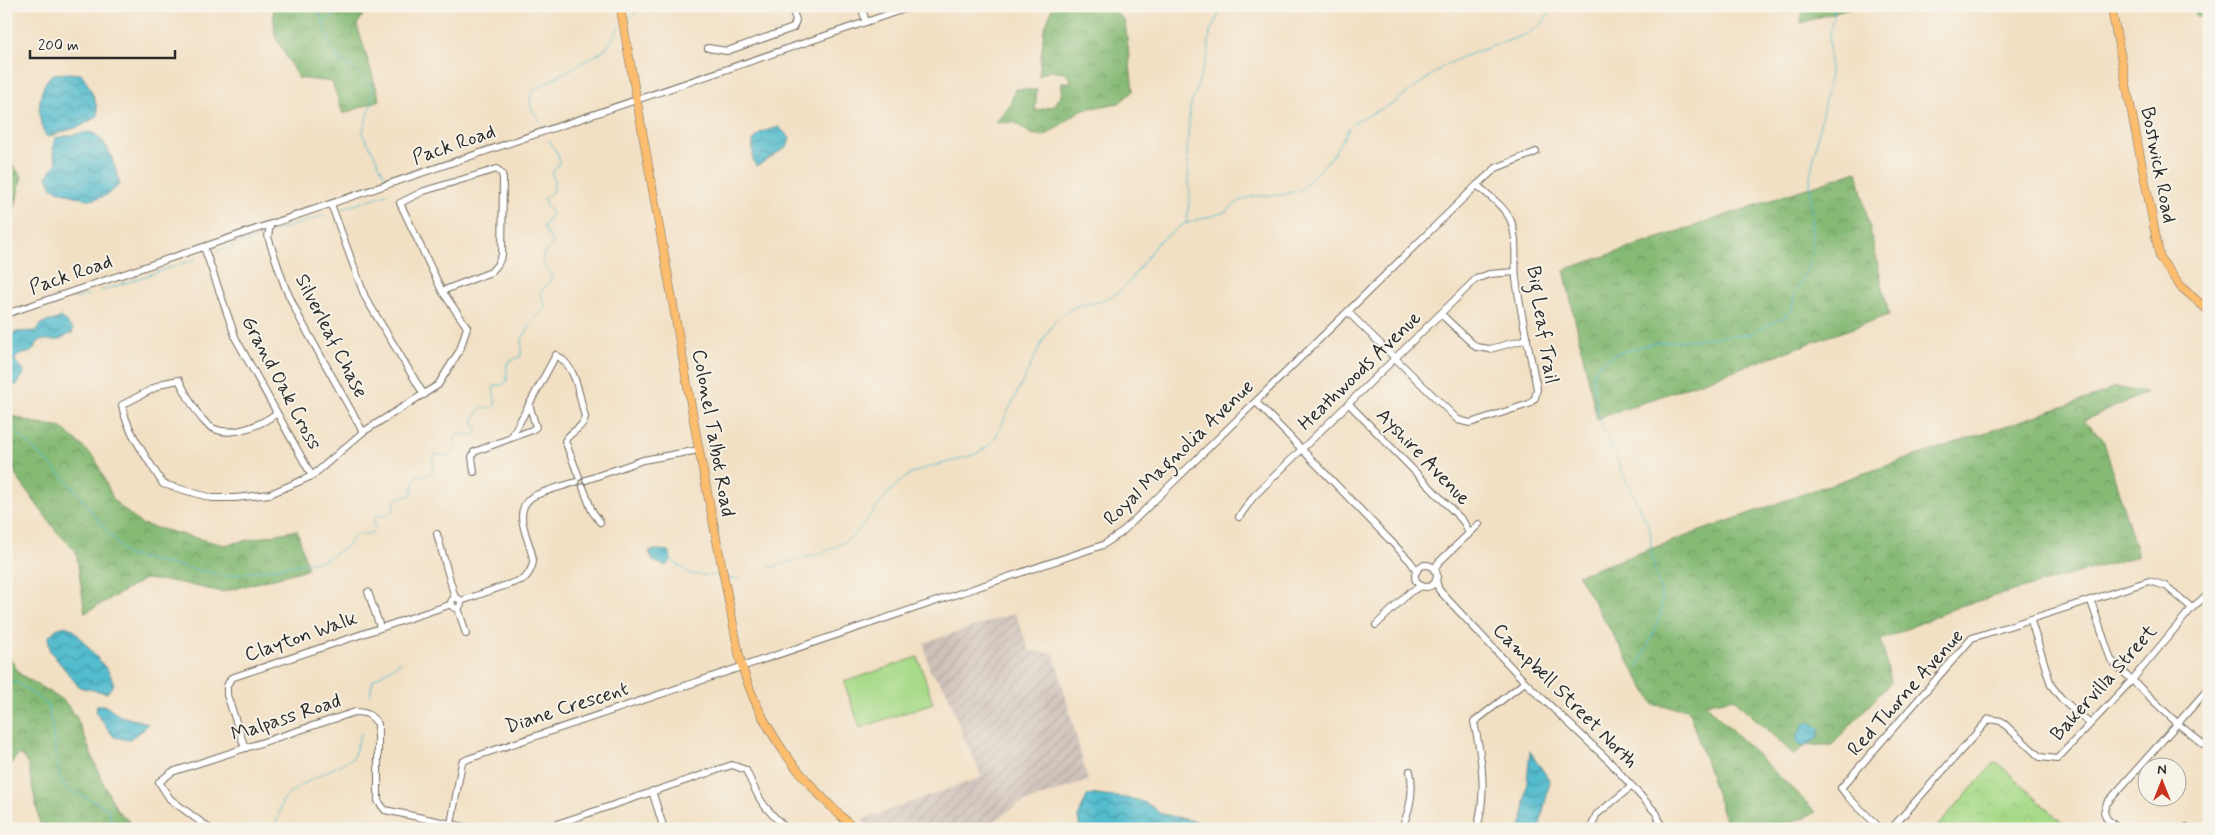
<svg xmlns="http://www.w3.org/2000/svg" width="2215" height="835" font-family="Mynerve,sans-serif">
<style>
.industrial{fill:url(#industrial-furrows)}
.grass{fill:#a7da89;stroke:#69825a}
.forest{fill:url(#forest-crowns);stroke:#587250}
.park{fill:url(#park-crowns);stroke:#69825a}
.water{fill:url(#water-waves);stroke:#3e747c}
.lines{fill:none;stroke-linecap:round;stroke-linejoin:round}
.stream{stroke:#52bcce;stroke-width:1}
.minor-casing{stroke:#716a61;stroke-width:8}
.major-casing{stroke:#716a61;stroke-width:9}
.minor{stroke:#fff;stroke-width:6}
.major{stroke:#fcbd6e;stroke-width:8}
.labels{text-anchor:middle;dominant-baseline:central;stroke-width:4;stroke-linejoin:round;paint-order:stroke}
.street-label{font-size:20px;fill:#2b2b2b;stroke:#f7f3e8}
</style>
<defs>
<pattern id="industrial-furrows" width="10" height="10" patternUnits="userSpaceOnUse" patternTransform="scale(1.25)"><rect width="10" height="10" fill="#cec1ba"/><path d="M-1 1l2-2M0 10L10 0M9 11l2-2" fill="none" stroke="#b1a6a0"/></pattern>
<pattern id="forest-crowns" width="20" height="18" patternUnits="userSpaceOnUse" patternTransform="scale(1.25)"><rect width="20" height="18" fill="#85ba75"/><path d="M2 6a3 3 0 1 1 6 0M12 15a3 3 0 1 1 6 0" fill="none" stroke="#6d9760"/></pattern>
<pattern id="park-crowns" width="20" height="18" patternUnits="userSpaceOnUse" patternTransform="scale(1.25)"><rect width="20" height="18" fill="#a7da89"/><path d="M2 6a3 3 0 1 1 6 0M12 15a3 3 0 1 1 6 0" fill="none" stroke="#90bb76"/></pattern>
<pattern id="water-waves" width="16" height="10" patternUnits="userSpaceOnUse" patternTransform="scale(1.25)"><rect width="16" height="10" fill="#52bcce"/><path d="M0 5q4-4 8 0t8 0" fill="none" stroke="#4499a7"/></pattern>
</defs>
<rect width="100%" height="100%" fill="#f7f3e8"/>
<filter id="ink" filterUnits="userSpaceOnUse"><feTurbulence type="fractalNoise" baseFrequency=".02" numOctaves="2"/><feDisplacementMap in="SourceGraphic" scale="10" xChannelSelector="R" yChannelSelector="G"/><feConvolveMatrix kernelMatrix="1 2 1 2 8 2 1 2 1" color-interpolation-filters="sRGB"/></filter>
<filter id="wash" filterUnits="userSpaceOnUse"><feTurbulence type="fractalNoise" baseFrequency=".0096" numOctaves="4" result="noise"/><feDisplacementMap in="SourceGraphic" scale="20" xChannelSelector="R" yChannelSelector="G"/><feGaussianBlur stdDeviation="1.12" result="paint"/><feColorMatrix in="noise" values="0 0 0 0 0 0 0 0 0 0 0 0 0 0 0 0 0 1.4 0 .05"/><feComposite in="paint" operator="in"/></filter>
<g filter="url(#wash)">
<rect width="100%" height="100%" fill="#f2e0c4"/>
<path class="industrial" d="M1015 613 1030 651 1054 653 1088 781 1017 805 984 829H872L862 820 982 777 964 738 946 689 930 671 924 643Z"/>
<path class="grass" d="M918 657 933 703 860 728 844 682Z"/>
<g class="forest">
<path d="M273 6H368L357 25 380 100 343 114 332 82 298 78 275 36Z"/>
<path d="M1053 6H1111L1125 22 1133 91 1119 103 1081 110 1045 136 1031 134 1014 122 995 123 1010 105 1015 89 1037 90 1035 111 1054 106 1061 96 1062 83 1072 81 1066 73 1049 71 1039 76 1044 30Z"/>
<path d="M1803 6H1855L1801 23Z"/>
<path d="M2193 6H2209V17H2197Z"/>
<path d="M6 159 22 176 6 245Z"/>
<path d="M1857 171 1889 315 1597 419 1564 270Z"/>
<path d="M2114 387 2146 393 2083 421 2103 439 2138 556 1960 606 1881 640 1891 682 1832 745H1808L1793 754 1733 698 1705 704 1816 812 1778 829H1728L1688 709 1654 705 1578 575 1820 488 2104 393Z"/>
<path d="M6 414 38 424 62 428 95 458 114 501 141 524 224 545 297 530 308 569 222 592 176 582 145 579 85 613 76 551 56 531 16 476 12 462 6 458Z"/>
<path d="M6 652 20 674 64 701 76 716 103 783 117 810 137 829H41L28 765 21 754 16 757 6 771Z"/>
</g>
<path class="park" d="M1996 761 2069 829H1935Z"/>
<g class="water">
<path d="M69 73 81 74C90 86 97 101 98 116L81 126 47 137C35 123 37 85 53 74Z"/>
<path d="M779 127 790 138 788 146 757 166 753 160V141L761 132Z"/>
<path d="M89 132C109 137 114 166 120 184 95 209 82 198 52 188L47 177 57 162C53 154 52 147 55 138Z"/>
<path d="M62 318 73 329 72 333 58 340H40L31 352 19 355 15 359 16 362 23 369 24 374 17 385 6 386V335L17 332 36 331 42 323Z"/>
<path d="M656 550 669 551 671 560 666 566 653 561 649 551Z"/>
<path d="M65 626 73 629 109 672 114 684 107 693 79 687 50 651 48 637 56 629Z"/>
<path d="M97 705H104L120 716 148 723 143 730 128 740 114 737 96 713Z"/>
<path d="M1810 722 1820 729 1818 738 1803 747 1797 743V735L1804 723Z"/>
<path d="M1530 751 1550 781 1539 829H1520L1523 821Z"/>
<path d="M1092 794C1114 799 1143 794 1159 813L1203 823 1210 829H1080L1078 817 1087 796Z"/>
</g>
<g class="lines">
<g class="stream">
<path d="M318 6 330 45 340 61 362 74 372 87 371 105 362 134C373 149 376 160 385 176"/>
<path d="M324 21 352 6"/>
<path d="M626 21 644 6"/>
<path d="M544 126C534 113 527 107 532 91L601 52 610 44 619 27"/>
<path d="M342 209 387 194"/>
<path d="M1186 223 1190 197 1187 151 1190 108 1208 54 1210 32 1223 6"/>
<path d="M276 231 325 215"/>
<path d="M216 252 260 237"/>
<path d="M101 291 196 259"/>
<path d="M75 299 88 295"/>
<path d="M59 318 61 315"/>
<path d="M6 425 10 426 70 484 126 555 227 576 324 560 346 547 356 535 371 533 375 529C373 522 373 520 378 515L387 516 394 509C392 494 403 500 412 494L414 481 417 476 431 474C435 467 431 461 435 454L446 456 454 452 455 436 460 433C468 436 472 438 478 430L474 424V419L481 408H491L496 404 493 389 496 385H503L507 381V363L521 356 522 339 535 317 546 308 540 293 552 278C549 269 537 264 545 253 547 249 551 247 553 243L543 227 552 214 545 203 544 198 553 191 554 181 552 173 559 163 558 155 549 140"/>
<path d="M671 560 691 574 721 576"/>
<path d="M769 568C796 559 829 555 851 537 871 520 887 487 911 474 937 460 973 464 994 440L1044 338 1055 321 1066 312 1079 305 1099 302 1119 292 1129 282 1158 242 1184 224 1225 212 1241 200 1256 196 1283 195 1302 189 1333 155 1349 128 1356 121 1392 104 1444 66 1462 57 1527 34 1542 24 1553 6"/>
<path d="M727 578 739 579"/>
<path d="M1637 668 1656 628 1661 613 1662 597 1652 560 1650 529 1627 482 1597 413 1593 376 1596 368 1600 363 1615 354 1654 343 1750 334 1782 318 1792 310 1794 296 1809 265 1812 250 1810 177 1830 74 1829 38 1835 6"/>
<path d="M6 680 15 681 48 705 60 778 68 790 92 800 108 809 114 829"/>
<path d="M370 694 373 680 402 661"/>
<path d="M270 829C282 820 277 808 285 798 298 784 335 768 353 758L361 733"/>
</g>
</g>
</g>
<g filter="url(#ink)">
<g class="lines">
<g class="minor-casing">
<g id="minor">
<path d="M861 6 866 22"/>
<path d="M708 48 727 51 793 28 796 20 791 6"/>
<path d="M331 204 365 297 424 395"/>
<path d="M270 225 268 237 285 287 299 317 363 432"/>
<path d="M204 247 236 339 312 476"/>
<path d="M1348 312 1458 420 1470 423 1529 404 1535 398 1537 389C1530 353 1521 316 1516 279 1514 260 1518 240 1511 221 1505 207 1488 195 1477 185"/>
<path d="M6 314 913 6"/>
<path d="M1441 314 1476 347 1490 349 1527 339"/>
<path d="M1256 402 1410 561 1417 571"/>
<path d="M1349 404 1463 521 1468 530V535"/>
<path d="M277 413C258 427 221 443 203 420 193 409 186 393 179 380L164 383 122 405C126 430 149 461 163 484L212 498H235L270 494 312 476 363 432 438 385 460 350 467 327 442 291 400 203 424 191 497 169 502 174 503 179 502 255 498 264 491 272 442 291"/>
<path d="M511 438 532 430 536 427 529 404"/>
<path d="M474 472 472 457 474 452 511 438 556 355C577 366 579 396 585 417 583 429 570 431 565 441L579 477"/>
<path d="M586 480 643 460 699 450"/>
<path d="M583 487 592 511 600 522"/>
<path d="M1239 517 1254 496 1476 279 1489 274 1515 272"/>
<path d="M437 534 455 598"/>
<circle cx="1426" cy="576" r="11"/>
<path d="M1434 570 1438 563 1479 524"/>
<path d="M1436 580 1439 590 1525 682 1609 761 1657 814 1662 829"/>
<path d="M368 592 380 627"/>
<circle cx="456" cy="603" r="5"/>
<path d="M461 601 524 579C528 575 532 568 533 562 533 543 509 513 532 497 542 491 564 486 576 482"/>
<path d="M2091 601 2111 660 2177 723 2209 749"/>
<path d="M458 608 466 634"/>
<path d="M2031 621 2051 685 2061 698 2089 723"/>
<path d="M1376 625 1410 592 1422 586"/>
<path d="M245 748 227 695V686L231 678 452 604"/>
<path d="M652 791 664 829"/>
<path d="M451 824 462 762 468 759 1103 545 1121 533 1158 497 1477 185 1496 168 1536 152"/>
<path d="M210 829 170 799 159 782 172 772 355 712C367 712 371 715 378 724V801L385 810 474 829"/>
<path d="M542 829 732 765 746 770C759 800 762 806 787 829"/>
<path d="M1401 829C1410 811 1414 791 1410 771"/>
<path d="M1477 829C1487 792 1482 758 1474 722L1525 682"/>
<path d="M1591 829 1596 815 1632 786"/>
<path d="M1881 829 1848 797 1841 788 1972 638 2149 581 2166 586 2192 608"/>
<path d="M1891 829 1989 719 2001 721 2040 757 2057 759 2132 680 2192 608 2209 593"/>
<path d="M2119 829 2107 819 2104 812 2107 803 2209 688"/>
<path d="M2186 829 2187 827"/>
</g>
</g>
<g class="major-casing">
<g id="major">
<path d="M620 6 699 450 740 659C758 728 802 782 855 829"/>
<path d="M2111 6 2160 258 2180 286 2209 311"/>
</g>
</g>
<use href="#minor" class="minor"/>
<use href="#major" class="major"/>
</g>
</g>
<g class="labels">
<g class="street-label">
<text transform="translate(454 145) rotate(-19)">Pack Road</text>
<text transform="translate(2158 165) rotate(79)">Bostwick Road</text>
<text transform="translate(71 275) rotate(-19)">Pack Road</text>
<text transform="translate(1542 325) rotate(81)">Big Leaf Trail</text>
<text transform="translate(331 336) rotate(63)">Silverleaf Chase</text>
<text transform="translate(1360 371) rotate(-44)">Heathwoods Avenue</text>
<text transform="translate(281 383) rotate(62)">Grand Oak Cross</text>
<text transform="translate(713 433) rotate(80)">Colonel Talbot Road</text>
<text transform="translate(1179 453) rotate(-44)">Royal Magnolia Avenue</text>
<text transform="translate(1423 457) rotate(46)">Ayshire Avenue</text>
<text transform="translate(301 637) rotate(-19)">Clayton Walk</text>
<text transform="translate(2104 683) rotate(-48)">Bakervilla Street</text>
<text transform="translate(1906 693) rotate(-48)">Red Thorne Avenue</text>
<text transform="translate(1565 696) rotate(45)">Campbell Street North</text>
<text transform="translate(567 708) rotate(-18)">Diane Crescent</text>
<text transform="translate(286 718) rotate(-18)">Malpass Road</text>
</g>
</g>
<rect width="2215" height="835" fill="none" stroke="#f7f3e8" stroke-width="25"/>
<g transform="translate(2162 782)"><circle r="24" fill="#f7f3e8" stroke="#a5a39c"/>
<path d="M0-4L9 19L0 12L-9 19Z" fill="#c8321e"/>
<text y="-8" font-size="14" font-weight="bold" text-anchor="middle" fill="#2b2b2b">N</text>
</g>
<path d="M30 50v8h145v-8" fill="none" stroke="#2b2b2b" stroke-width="2.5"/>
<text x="38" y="50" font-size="15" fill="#2b2b2b" stroke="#f7f3e8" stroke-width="4" paint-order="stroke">200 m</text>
</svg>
